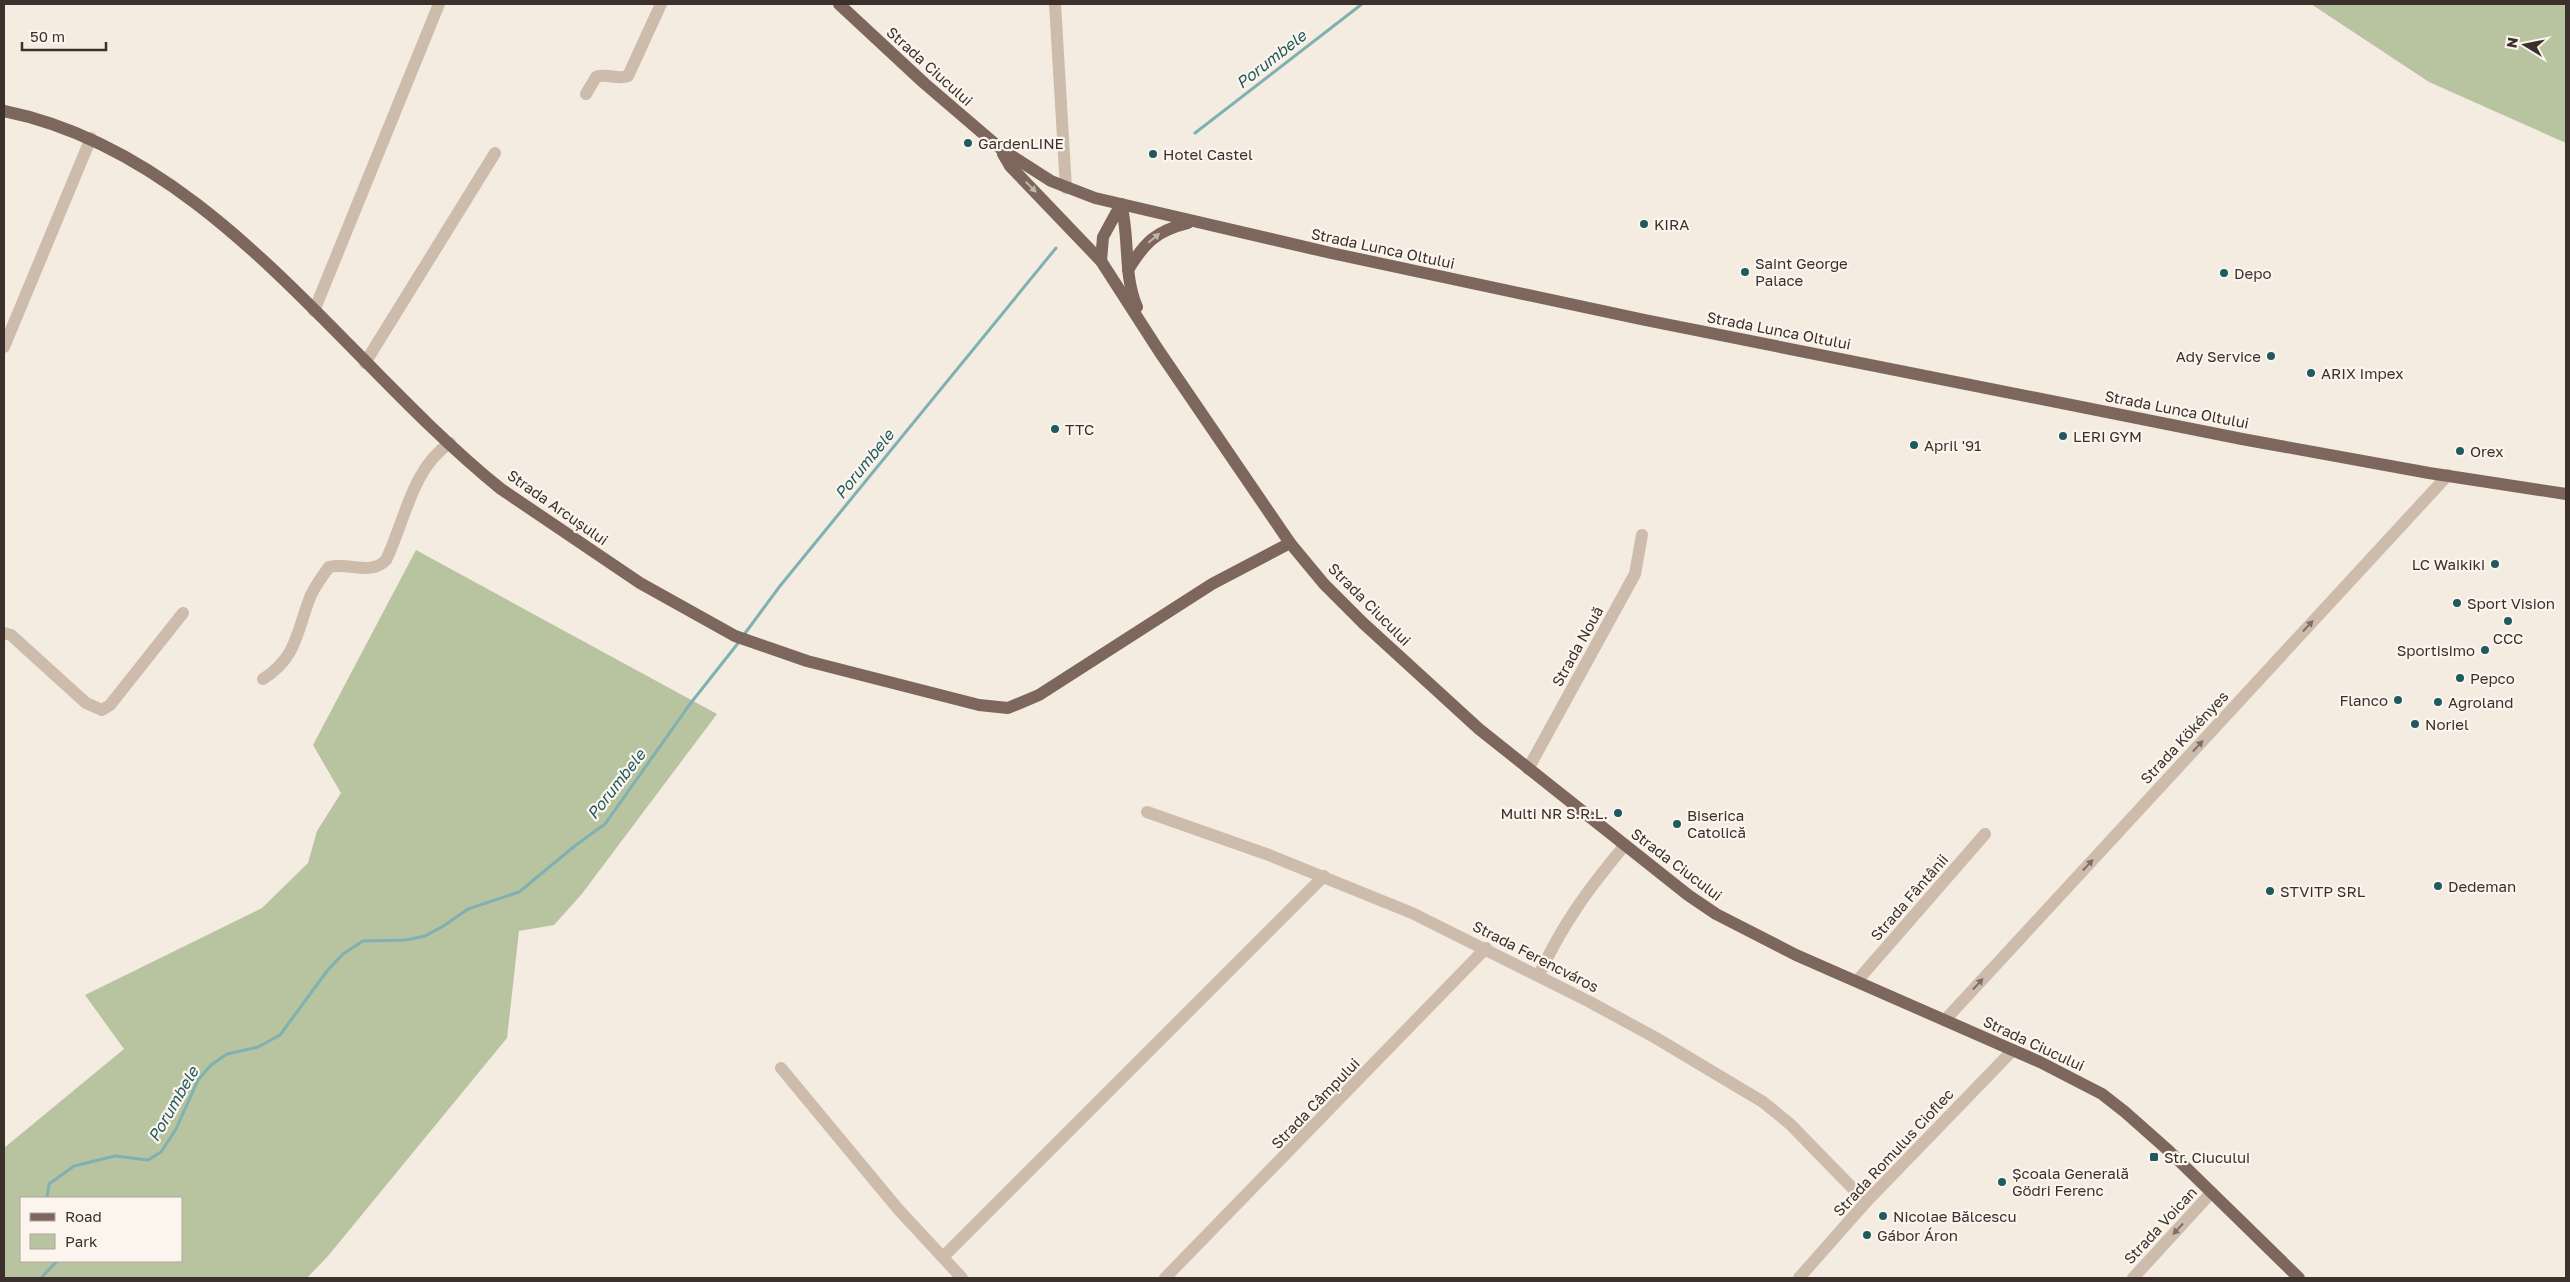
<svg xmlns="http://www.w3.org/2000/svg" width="2570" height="1282" font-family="'Golos Text',sans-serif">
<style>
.green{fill:#b8c4a0;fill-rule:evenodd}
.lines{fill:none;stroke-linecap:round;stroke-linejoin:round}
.stream{stroke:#7fb0b2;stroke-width:3}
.minor{stroke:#cdbbac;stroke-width:12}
.major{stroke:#7d675c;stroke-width:12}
.oneway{fill:#c2b5ac}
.oneway2{fill:#7d6f65}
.poi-dot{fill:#1f5a5e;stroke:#fbf5ee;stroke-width:2}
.labels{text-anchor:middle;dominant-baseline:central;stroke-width:4.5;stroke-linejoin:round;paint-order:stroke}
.street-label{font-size:15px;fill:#3b302b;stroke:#fbf5ee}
.poi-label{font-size:15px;fill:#3b302b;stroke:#fbf5ee;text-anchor:start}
.water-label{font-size:16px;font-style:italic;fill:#1f5a5e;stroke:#fbf5ee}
</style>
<rect width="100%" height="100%" fill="#f4ebe1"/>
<g class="green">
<path d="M2311 4H2566V143L2429 82Z"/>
<path d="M416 550 717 714 581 895 554 925 519 931 507 1038 328 1256 307 1278H4V1148L124 1049 85 995 262 908 308 863 317 831 341 793 313 745ZM21 1198H181V1261H21Z"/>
</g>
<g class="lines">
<g class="stream">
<path d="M1195 133 1362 4"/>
<path d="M743 636 780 586 1056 248"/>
<path d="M47 1198 49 1184 74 1166 115 1156 148 1160 161 1152 176 1129 198 1080 211 1065 227 1054 258 1047 280 1035 327 971 343 954 363 941 406 940 425 936 445 925 468 909 519 892 576 845 605 824 690 704 739 642"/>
<path d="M41 1278 57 1261"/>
</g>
<g class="minor">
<path d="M1055 4 1066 188"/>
<path d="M586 94 596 77C607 73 617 80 628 76L661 4"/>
<path d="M314 311 439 4"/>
<path d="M4 347 91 138"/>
<path d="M365 363 495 153"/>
<path d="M4 633 11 635 86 703 102 710 110 705 183 613"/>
<path d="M263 679C296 658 296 635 309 600 313 588 322 577 329 567 349 562 371 576 386 560 405 521 412 468 450 443"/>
<path d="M1528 769 1635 574 1642 535"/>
<path d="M1147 812 1269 855 1412 913 1588 1001 1656 1038 1763 1102 1790 1124 1866 1202"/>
<path d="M1539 975C1563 923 1589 888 1625 845"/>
<path d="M1857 981 1985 834"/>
<path d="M1945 1020 2448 475"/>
<path d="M781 1068 898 1209 962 1278"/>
<path d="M943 1257 1324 876"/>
<path d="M1165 1278 1486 948"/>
<path d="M1799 1278 1866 1202 2013 1050"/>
<path d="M2133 1278 2211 1193"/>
</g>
<g class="major">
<path d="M839 4 924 83 1001 149 1051 181 1095 198 1331 253 1645 320 2242 439 2429 473 2566 494"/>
<path d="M4 111C213 153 343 362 501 489L640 583 735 636 807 661 979 705 1008 708 1039 695 1212 584 1290 543"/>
<path d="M1003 154 1010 166 1101 261 1159 351 1290 543 1324 584 1363 623 1479 729 1688 895 1716 914 1796 955 2040 1062 2102 1094 2125 1112 2169 1151 2299 1278"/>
<path d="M1121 204C1130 238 1123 275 1137 307"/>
<path d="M1101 261 1103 237 1121 204"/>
<path d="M1128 270C1145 242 1156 231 1188 223"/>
</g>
</g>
<defs><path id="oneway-solid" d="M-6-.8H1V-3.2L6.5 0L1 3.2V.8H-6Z" transform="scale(1.25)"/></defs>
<g class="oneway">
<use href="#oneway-solid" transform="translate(1031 187) rotate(45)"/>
<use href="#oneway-solid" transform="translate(1154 238) rotate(-40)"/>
</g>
<g class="oneway2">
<use href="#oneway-solid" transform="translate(2308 626) rotate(-47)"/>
<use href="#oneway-solid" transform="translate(2198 746) rotate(-47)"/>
<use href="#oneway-solid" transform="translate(2088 865) rotate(-47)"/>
<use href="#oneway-solid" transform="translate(1978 984) rotate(-47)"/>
<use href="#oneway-solid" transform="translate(2178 1229) rotate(133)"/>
</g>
<g class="poi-dot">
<circle cx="968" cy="143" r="5"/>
<circle cx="1153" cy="154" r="5"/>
<circle cx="1644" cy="224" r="5"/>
<circle cx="1745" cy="272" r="5"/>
<circle cx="2224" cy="273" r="5"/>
<circle cx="2271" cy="356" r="5"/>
<circle cx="2311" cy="373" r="5"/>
<circle cx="1055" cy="429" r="5"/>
<circle cx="2063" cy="436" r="5"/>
<circle cx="1914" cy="445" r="5"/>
<circle cx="2460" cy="451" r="5"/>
<circle cx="2495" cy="564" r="5"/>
<circle cx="2457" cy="603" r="5"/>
<circle cx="2508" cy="621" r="5"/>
<circle cx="2485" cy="650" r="5"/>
<circle cx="2460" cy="678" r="5"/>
<circle cx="2398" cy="700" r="5"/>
<circle cx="2438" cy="702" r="5"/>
<circle cx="2415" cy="724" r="5"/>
<circle cx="1618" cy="813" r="5"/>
<circle cx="1677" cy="824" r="5"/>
<circle cx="2438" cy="886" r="5"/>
<circle cx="2270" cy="891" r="5"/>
<rect x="2149" y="1152" width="10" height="10" rx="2.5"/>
<circle cx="2002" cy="1182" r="5"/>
<circle cx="1883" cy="1216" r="5"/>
<circle cx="1867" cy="1235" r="5"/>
</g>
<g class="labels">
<g class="street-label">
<text transform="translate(930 66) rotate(42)">Strada Ciucului</text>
<text transform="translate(1383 248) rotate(12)">Strada Lunca Oltului</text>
<text transform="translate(1779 330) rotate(11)">Strada Lunca Oltului</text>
<text transform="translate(2177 409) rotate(11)">Strada Lunca Oltului</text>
<text transform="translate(558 507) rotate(35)">Strada Arcușului</text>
<text transform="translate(1370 604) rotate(45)">Strada Ciucului</text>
<text transform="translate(1577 646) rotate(-61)">Strada Nouă</text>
<text transform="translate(2184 737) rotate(-47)">Strada Kökényes</text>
<text transform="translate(1677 864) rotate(37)">Strada Ciucului</text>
<text transform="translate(1909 897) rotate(-49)">Strada Fântânii</text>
<text transform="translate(1536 956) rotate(27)">Strada Ferencváros</text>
<text transform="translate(2034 1043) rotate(25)">Strada Ciucului</text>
<text transform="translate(1315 1103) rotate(-46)">Strada Câmpului</text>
<text transform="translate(1893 1152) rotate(-47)">Strada Romulus Cioflec</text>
<text transform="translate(2160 1225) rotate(-47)">Strada Voican</text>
</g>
<g class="poi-label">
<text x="978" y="143">GardenLINE</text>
<text x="1163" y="154">Hotel Castel</text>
<text x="1654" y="224">KIRA</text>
<text x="1755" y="263">Saint George<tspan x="1755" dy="17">Palace</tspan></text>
<text x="2234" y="273">Depo</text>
<text x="2261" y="356" text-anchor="end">Ady Service</text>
<text x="2321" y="373">ARIX Impex</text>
<text x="1065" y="429">TTC</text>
<text x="2073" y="436">LERI GYM</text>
<text x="1924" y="445">April '91</text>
<text x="2470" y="451">Orex</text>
<text x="2485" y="564" text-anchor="end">LC Waikiki</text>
<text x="2467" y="603">Sport Vision</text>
<text x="2508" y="638" text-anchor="middle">CCC</text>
<text x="2475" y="650" text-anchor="end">Sportisimo</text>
<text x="2470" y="678">Pepco</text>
<text x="2388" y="700" text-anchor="end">Flanco</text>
<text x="2448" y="702">Agroland</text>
<text x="2425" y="724">Noriel</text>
<text x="1608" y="813" text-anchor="end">Multi NR S.R.L.</text>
<text x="1687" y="815">Biserica<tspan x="1687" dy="17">Catolică</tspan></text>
<text x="2448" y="886">Dedeman</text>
<text x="2280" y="891">STVITP SRL</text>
<text x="2164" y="1157">Str. Ciucului</text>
<text x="2012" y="1173">Școala Generală<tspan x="2012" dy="17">Gödri Ferenc</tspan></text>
<text x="1893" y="1216">Nicolae Bălcescu</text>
<text x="1877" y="1235">Gábor Áron</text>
</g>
<g class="water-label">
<text transform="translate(1271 59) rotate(-38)">Porumbele</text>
<text transform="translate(864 464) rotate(-51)">Porumbele</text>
<text transform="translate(616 784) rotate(-52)">Porumbele</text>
<text transform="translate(173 1104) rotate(-60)">Porumbele</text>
</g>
</g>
<rect width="2570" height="1282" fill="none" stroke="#3b302b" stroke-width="10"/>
<rect x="20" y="1197" width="162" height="65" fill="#fbf5ee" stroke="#aea6a0"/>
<rect x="30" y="1213" width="25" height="8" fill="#7d675c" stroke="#aea6a0"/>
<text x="65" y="1222" font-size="15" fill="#3b302b">Road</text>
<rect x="30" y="1234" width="25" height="15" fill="#b8c4a0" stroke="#aea6a0"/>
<text x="65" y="1247" font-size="15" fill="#3b302b">Park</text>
<g transform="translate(2525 45) rotate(280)" stroke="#fbf5ee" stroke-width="4" paint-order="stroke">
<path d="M0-4L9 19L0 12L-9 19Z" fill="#3b302b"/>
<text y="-8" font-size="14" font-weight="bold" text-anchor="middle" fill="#3b302b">N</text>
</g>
<path d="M22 42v8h84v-8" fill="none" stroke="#3b302b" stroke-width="2.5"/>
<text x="30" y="42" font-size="15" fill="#3b302b" stroke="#fbf5ee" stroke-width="4" paint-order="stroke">50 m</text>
</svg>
